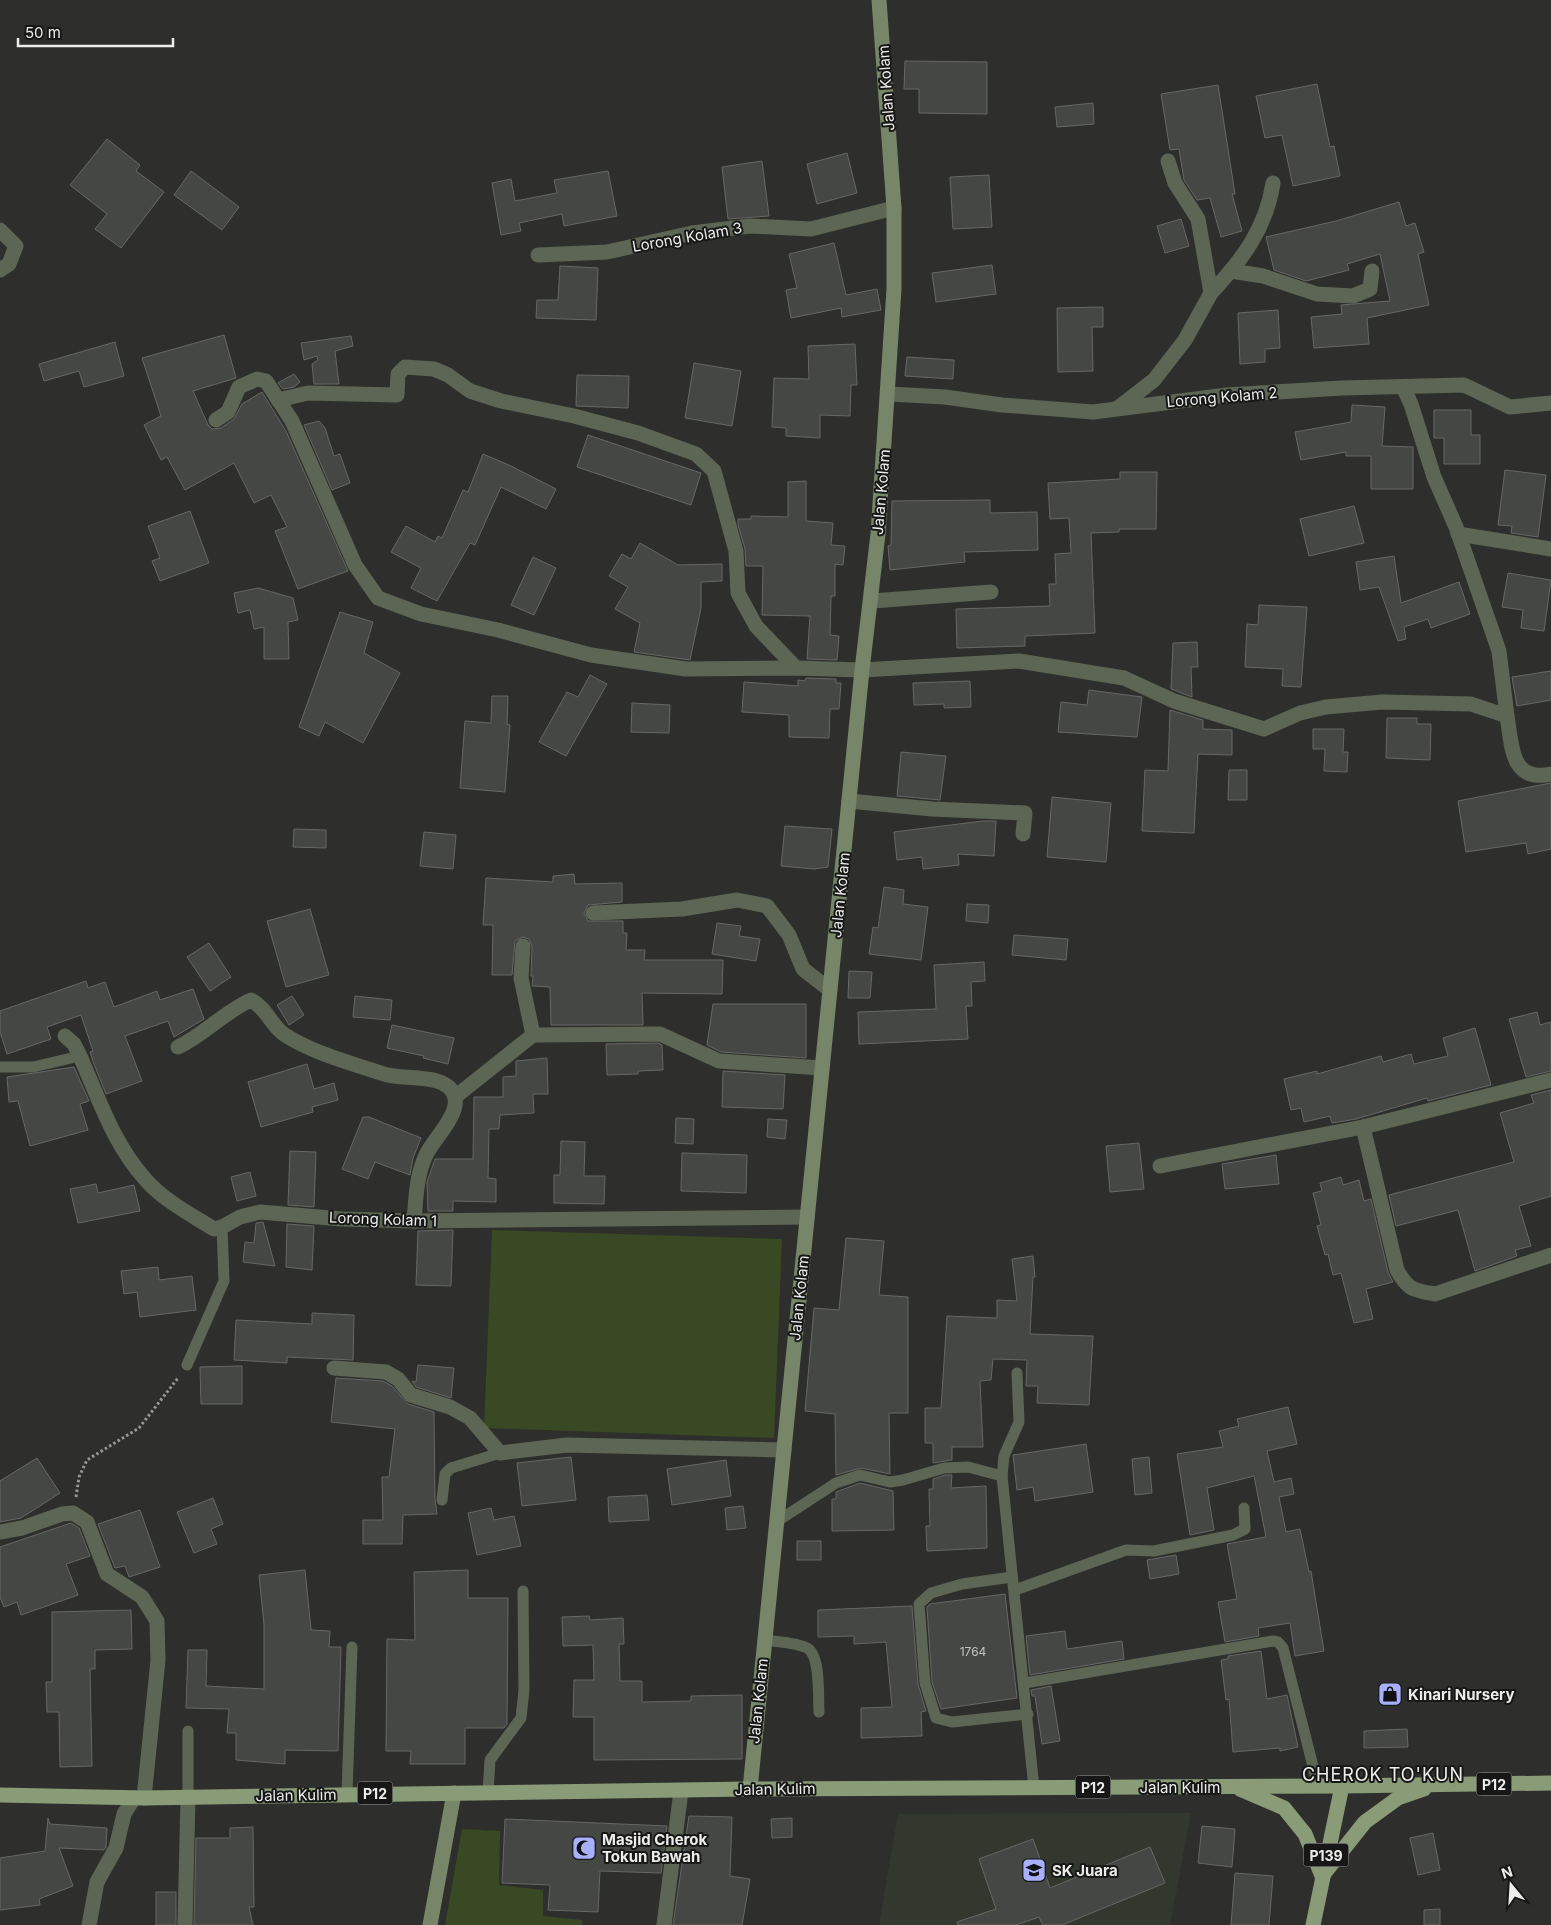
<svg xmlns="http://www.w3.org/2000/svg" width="1551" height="1925" font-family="Inter,sans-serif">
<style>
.built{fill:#33382f}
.green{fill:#384923}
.building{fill:#454744;stroke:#676865}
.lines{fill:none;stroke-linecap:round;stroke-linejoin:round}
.path{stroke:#969795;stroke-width:3;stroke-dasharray:2.5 2.5;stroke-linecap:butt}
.lane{stroke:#5d6654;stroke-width:11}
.street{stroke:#5d6654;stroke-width:15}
.secondary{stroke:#778568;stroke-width:15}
.primary{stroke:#8a9c77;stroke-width:15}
.labels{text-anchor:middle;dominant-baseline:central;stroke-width:4;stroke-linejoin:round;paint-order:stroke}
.number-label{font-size:12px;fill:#c3c4c2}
.shield{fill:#161716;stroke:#acaeac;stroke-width:1}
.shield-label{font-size:14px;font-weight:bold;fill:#edeeec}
.street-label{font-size:15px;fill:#edeeec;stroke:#161716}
.poi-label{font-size:15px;font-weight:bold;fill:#edeeec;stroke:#161716;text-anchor:start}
.quarter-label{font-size:18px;letter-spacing:1px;fill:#edeeec;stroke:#161716}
</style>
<rect width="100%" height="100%" fill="#2e2f2c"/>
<path class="built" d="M1191 1813 1170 1925H879L898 1814Z"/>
<g class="green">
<path d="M492 1230 782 1239 774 1438 484 1428Z"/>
<path d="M462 1829 500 1831 499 1885 543 1890V1916L582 1920V1925H445Z"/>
</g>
<g class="building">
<path d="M905 61 987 62V114L919 113V89H904Z"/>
<path d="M1317 84 1330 147 1334 146 1340 176 1293 186 1282 135 1265 138 1256 96Z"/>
<path d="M1218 85 1235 194H1232L1242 231 1221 237 1210 198 1197 200 1184 180 1179 149 1170 150 1161 94Z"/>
<path d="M1093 103 1094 124 1057 127 1055 107Z"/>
<path d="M107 139 140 165 136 171 164 192 121 248 95 229 107 214 70 185Z"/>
<path d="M847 153 857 193 817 204 807 164Z"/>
<path d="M762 161 769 216 728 219 722 167Z"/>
<path d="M191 171 239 207 222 230 174 195Z"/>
<path d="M608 171 617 216 564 226 562 214 519 223 521 231 501 235 492 183 511 179 515 201 557 193 554 180Z"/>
<path d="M989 175 992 227 953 229 950 177Z"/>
<path d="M1399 202 1406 226 1415 223 1424 252 1418 254 1429 305 1367 318 1369 344 1314 348 1311 317 1342 314 1341 305 1390 301 1380 254 1347 264 1349 270 1306 281 1274 270 1266 237 1336 221Z"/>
<path d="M1181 219 1189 246 1165 253 1157 226Z"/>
<path d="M834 243 846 295 877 289 881 310 842 317 841 308 791 318 786 290 797 288 789 254Z"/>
<path d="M992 265 996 294 936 302 932 273Z"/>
<path d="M560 266 598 268 596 320 536 318 537 300H558Z"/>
<path d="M1103 307V327H1092L1093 371 1058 372 1057 308Z"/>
<path d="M1278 310 1280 348 1265 349V362L1240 364 1238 313Z"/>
<path d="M224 335 236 378 193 391 208 425 212 429 221 428 234 419 242 404 262 392 286 431 348 571 298 589 275 531 287 527 271 495 254 503 234 463 185 490 167 457 161 460 144 425 161 416 142 358Z"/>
<path d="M351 336 353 346 335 351 339 384H314L312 364 318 360 317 356 304 360 301 343Z"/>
<path d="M115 342 124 376 84 387 79 371 44 381 39 364Z"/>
<path d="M855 344 857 385H851L850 416 820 415V438L786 436V428L772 427 774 378 809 379 808 346Z"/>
<path d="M907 357 954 360 953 379 905 376Z"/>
<path d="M694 363 741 371 732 426 685 418Z"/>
<path d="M294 374 300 382 294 387 283 389 278 383Z"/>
<path d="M577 375 629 376 628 408 576 406Z"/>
<path d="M1352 405 1385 407 1382 446 1413 447V489H1371V456H1346V452L1301 460 1295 432 1351 422Z"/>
<path d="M1434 410H1471V435H1480V464H1444V438H1434Z"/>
<path d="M319 421 325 428 334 456 340 454 350 483 332 490 304 425Z"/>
<path d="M588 435 701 473 691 505 577 467Z"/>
<path d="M483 454 511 466 556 489 546 509 501 487 475 545 470 543 437 601 411 588 421 568 391 552 406 526 435 542 438 536 442 538 463 490 468 492Z"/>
<path d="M1505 470 1546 475 1538 537 1511 533 1512 526 1498 525Z"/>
<path d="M1120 472H1157L1156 529H1119V532L1091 533 1095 633 1025 636V646L957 648 956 609 1050 606 1049 584H1056L1055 554 1071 553 1069 518 1050 519 1048 483 1120 479Z"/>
<path d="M806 481V521L833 523 831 545 845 546 843 565 835 564V596H831L830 635 839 636 837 660 807 659 810 616 762 615 763 566H746L745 549 738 525V519H751V516L788 517V482Z"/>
<path d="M990 500V513L1037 512 1038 550 964 552 965 562 890 570 888 546 891 545 892 501Z"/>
<path d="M1354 506 1364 543 1309 556 1300 519Z"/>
<path d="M190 511 209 563 160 581 152 561 160 558 148 526Z"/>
<path d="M640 543 678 565 722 564V581L701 582V608L690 660 634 652 640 623 615 609 628 587 609 576 622 554 631 559Z"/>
<path d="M1394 556 1401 603 1459 582 1470 614 1431 628 1428 619 1404 627 1406 639 1398 641 1379 587 1360 590 1356 562Z"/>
<path d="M533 557 556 568 534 615 511 605Z"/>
<path d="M1508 573 1551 580 1544 631 1521 628 1523 610 1502 607Z"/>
<path d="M258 588 293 598 298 620 288 622 289 659H264V627L254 629 250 610 238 613 234 593Z"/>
<path d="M1259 605 1307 607 1301 687 1282 686 1283 669 1245 667 1247 624 1258 625Z"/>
<path d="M340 612 373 622 364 653 400 673 363 743 325 722 319 736 299 727Z"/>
<path d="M1197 642 1198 667H1191L1192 697 1171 689 1173 643Z"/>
<path d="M1551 671V700L1517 706 1512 677Z"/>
<path d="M590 675 607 684 566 756 539 742 567 692 578 697Z"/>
<path d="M806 678 836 679V683H841L839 709H830L829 738 789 737V715L742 712 744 682 798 686V680L805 681Z"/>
<path d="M970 681 971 707 944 708V704L914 705 913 683Z"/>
<path d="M1089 690 1142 697 1137 737 1058 732 1061 702 1087 705Z"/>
<path d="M492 696H508L507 724 510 725 505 792 460 788 465 721 491 723Z"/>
<path d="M632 703 670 705 669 733 631 732Z"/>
<path d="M1170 710 1203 720V729L1232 730V755L1198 754 1194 833 1142 831 1145 770 1168 771Z"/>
<path d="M1387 718H1417V724H1431L1430 760 1386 758Z"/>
<path d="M1313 729H1344L1343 752H1348L1347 772 1324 771 1325 749H1313Z"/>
<path d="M901 752 946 756 940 800 897 796Z"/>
<path d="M1229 770H1247V800H1228Z"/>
<path d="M1551 783V849L1528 854 1526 843 1466 852 1458 801Z"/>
<path d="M1052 797 1111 803 1106 862 1047 857Z"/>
<path d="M983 821H996L994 856 958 854 959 865 923 869 922 857 897 860 894 832Z"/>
<path d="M785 826 832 829 828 867 814 869 781 866Z"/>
<path d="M294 829 326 830V848L293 847Z"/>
<path d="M424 832 456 835 453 869 420 866Z"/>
<path d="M574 874 575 884 622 883V902L588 905 584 913 588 921H623V933H627L626 950H645L644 960H723L722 994 642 993 643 1025H551L550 987 532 986 533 976H531L532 946 529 939 523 937 515 941 512 975H492L493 925H483L486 878 553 882V876Z"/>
<path d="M884 887 904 890 903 904 928 907 921 960 869 954 873 927 878 928Z"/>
<path d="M967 904 989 905 988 923 966 921Z"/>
<path d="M310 909 329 975 286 987 267 921Z"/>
<path d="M717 923 741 926 739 936 760 939 756 961 712 954Z"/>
<path d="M1014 935 1068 939 1066 960 1012 955Z"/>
<path d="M209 943 231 977 210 991 187 957Z"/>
<path d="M984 962 985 981 971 982 972 1006H966L968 1039 859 1044 858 1012 936 1009 934 965Z"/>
<path d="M849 971 872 972 870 998H848Z"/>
<path d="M86 981 88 988 105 982 114 1007 157 991 160 1000 193 989 204 1019 174 1037 168 1021 125 1036 142 1081 106 1094 94 1064 90 1052 93 1051 81 1015 47 1027 51 1039 7 1054 0 1032V1011Z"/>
<path d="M292 996 304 1015 289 1025 277 1005Z"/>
<path d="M355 996 392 1000 390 1020 353 1017Z"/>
<path d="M713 1004H806V1058L721 1052 707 1045Z"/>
<path d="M1537 1012 1540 1025 1551 1022V1071L1526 1077 1509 1019Z"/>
<path d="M392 1025 454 1038 448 1064 423 1058 424 1056 387 1048Z"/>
<path d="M1475 1028 1491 1085 1428 1101 1427 1098 1356 1119 1332 1123 1330 1116 1304 1122 1301 1108 1291 1110 1284 1079 1317 1071V1074L1381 1056 1383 1062 1411 1054 1414 1064 1448 1056 1443 1038Z"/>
<path d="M658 1043 662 1045 663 1070 638 1071V1074L607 1075 606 1044Z"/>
<path d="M547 1058 548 1094H533L534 1113 500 1115 499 1129H489L488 1178 496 1179V1202L453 1201V1211H428L427 1182 435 1159H473L474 1097H503V1077L516 1076V1061Z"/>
<path d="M307 1064 314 1089 334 1083 338 1100 312 1107 313 1112 261 1127 248 1082Z"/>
<path d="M74 1067 89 1101 80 1104 88 1130 30 1146 18 1101 9 1102 7 1077Z"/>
<path d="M723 1071 785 1075 783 1109 722 1107Z"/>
<path d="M1551 1090V1196L1519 1206 1531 1246 1515 1250 1517 1256 1475 1271 1458 1210 1396 1226 1389 1195 1514 1162 1500 1113 1534 1103 1531 1095Z"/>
<path d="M363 1117H369L421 1138 413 1158 410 1175 375 1162 368 1179 342 1169Z"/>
<path d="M676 1118 694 1119 693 1144 675 1143Z"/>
<path d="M768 1119 787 1120 785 1139 767 1137Z"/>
<path d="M561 1141 585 1142 584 1176H605L604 1204 554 1203V1175H560Z"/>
<path d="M1139 1143 1144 1189 1110 1192 1106 1146Z"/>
<path d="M290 1151 316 1152 314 1207 288 1205Z"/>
<path d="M682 1153 747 1155 746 1193 681 1191Z"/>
<path d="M1276 1155 1279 1184 1225 1189 1222 1164Z"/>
<path d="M250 1172 256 1196 237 1201 231 1177Z"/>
<path d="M1341 1177 1343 1185 1359 1180 1364 1201 1371 1199 1388 1272 1393 1282 1366 1289 1373 1319 1354 1323 1341 1273 1333 1275 1328 1254 1325 1255 1317 1226 1321 1225 1313 1193 1322 1191 1320 1183Z"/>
<path d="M96 1184 98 1193 134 1185 140 1211 78 1223 70 1189Z"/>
<path d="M263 1222 275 1266 243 1262 245 1242 254 1243 256 1223Z"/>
<path d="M287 1224 314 1226 312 1270 286 1267Z"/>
<path d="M453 1230 451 1286 416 1285 418 1231Z"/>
<path d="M846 1238 884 1241 879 1295 908 1297V1413H889L890 1474 861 1468 836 1475 835 1414 805 1411 814 1308 839 1310Z"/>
<path d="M1033 1256 1035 1277H1033L1030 1334 1093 1336 1089 1405 1037 1403 1038 1386H1026L1027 1360 993 1359 991 1380 980 1381 983 1447H952V1460L933 1463V1443H925V1408H941L947 1316 997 1318V1300L1017 1301 1012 1259Z"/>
<path d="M158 1267 159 1280 192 1276 196 1310 140 1317 137 1292 124 1294 121 1271Z"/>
<path d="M312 1313 354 1315 353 1360 287 1357V1363L234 1360 236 1320 312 1324Z"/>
<path d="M418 1365 454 1368 451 1398 416 1387 412 1381 416 1382Z"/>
<path d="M242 1366V1404H201L200 1367Z"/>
<path d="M336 1378 383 1381 392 1386 408 1404 434 1412 435 1499 437 1514 403 1515 402 1544H363V1520H383L382 1477H389L395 1429 331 1422Z"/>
<path d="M1288 1407 1297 1444 1267 1451 1274 1482 1291 1478 1294 1494 1279 1497 1286 1532 1300 1529 1309 1572 1311 1571 1324 1651 1295 1656 1290 1623 1258 1628 1259 1636 1225 1642 1218 1602 1237 1599 1227 1544 1266 1537 1254 1476 1207 1488 1214 1530 1190 1535 1177 1454 1223 1447 1219 1431 1239 1426 1237 1419Z"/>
<path d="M1086 1444 1093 1492 1035 1501 1033 1487 1017 1490 1013 1455Z"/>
<path d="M571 1457 576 1500 522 1506 517 1463Z"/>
<path d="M1149 1457 1152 1493 1135 1495 1132 1459Z"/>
<path d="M37 1458 60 1493 21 1518 0 1522V1481Z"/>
<path d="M726 1460 731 1496 672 1505 667 1469Z"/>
<path d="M945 1475H952L951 1488 986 1486 987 1548 927 1551 926 1526H930L929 1489H933V1479Z"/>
<path d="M860 1483 893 1491 894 1530 832 1531V1499H836V1492Z"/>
<path d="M647 1495 649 1520 609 1522 608 1497Z"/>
<path d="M213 1498 223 1524 211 1529 217 1544 194 1553 177 1512Z"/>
<path d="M743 1506 746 1528 727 1530 725 1508Z"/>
<path d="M491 1508 494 1520 514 1516 521 1546 477 1555 468 1513Z"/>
<path d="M140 1510 160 1567 129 1577 125 1566 115 1568 98 1524Z"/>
<path d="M71 1523 79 1528 90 1556 66 1564 78 1595 21 1615 17 1602 4 1607 0 1597V1547Z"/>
<rect x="797" y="1541" width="24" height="19"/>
<path d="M1176 1555 1179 1574 1150 1579 1147 1560Z"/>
<path d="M305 1570 311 1630 330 1631 329 1647H341L338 1751 285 1750V1764L236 1760V1733H227L229 1709 186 1708 188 1650H207L206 1686 264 1689V1625L259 1575Z"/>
<path d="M468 1570V1598H508L507 1724 504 1728H465V1764H410L411 1751H386L387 1639 415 1640 414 1572Z"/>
<path d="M1005 1594 1017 1698 941 1709 932 1682 927 1607 930 1604Z"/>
<path d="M912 1606 918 1684 926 1711 921 1712 922 1736 861 1738V1708L892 1707 886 1642 854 1644V1636L818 1637V1610Z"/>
<path d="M131 1610 132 1649 95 1650V1669H90L92 1766 60 1767 59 1712H47L46 1682H52V1612Z"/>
<path d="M589 1616 590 1620 623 1618 624 1644H619L620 1681H642V1702L691 1701V1696L742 1695V1759L594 1760V1717H573L574 1680H594L593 1645 563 1646 562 1617Z"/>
<path d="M1065 1631 1067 1649 1122 1641 1124 1659 1030 1675 1026 1636Z"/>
<path d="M1261 1651 1267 1699 1287 1695 1298 1747 1280 1751V1748L1233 1752 1229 1699 1226 1700 1221 1660 1228 1659V1656Z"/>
<path d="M1051 1686 1060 1741 1042 1744 1035 1696H1032L1031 1690Z"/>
<path d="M1407 1729 1408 1747 1364 1748V1731Z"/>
<path d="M689 1816 732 1817 730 1876 750 1879 742 1925H673Z"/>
<path d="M48 1818 50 1824 107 1828 106 1847 104 1850 59 1848 73 1886 39 1899 40 1905 0 1910V1858L45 1851Z"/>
<path d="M792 1818V1837L772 1838 771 1819Z"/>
<path d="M505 1819 667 1826 661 1873 600 1871 598 1912 548 1910 550 1885 502 1883Z"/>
<path d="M1202 1826 1235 1829 1232 1867 1198 1863Z"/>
<path d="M253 1827 254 1907H249L253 1925H194L196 1838H230V1828Z"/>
<path d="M1433 1833 1440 1870 1418 1875 1410 1838Z"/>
<path d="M1033 1839 1050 1888 1150 1847 1165 1883 1062 1925H1043L1039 1917 1016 1925H958L957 1922 996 1909 979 1859Z"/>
<path d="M1235 1873 1273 1876 1269 1925H1231Z"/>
<rect x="156" y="1892" width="20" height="33"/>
<path d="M1440 1909V1925H1424V1910Z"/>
</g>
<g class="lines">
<path class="path" d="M76 1497 79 1477 87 1460 139 1428 178 1378"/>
<g class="lane">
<path d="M0 1067H33L80 1056"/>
<path d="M187 1365 224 1281 222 1227"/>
<path d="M1017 1373 1019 1422 1004 1456 1002 1476 1034 1788"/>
<path d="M442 1500 445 1474 451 1468 500 1453"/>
<path d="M776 1522 836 1483 860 1475 890 1482 903 1480 944 1468 968 1467 1002 1476"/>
<path d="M1012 1577 962 1584 931 1593 919 1604 925 1683 936 1718 952 1722 1028 1714"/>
<path d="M1015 1590 1126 1550 1154 1551 1233 1535 1245 1529 1244 1508"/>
<path d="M765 1640C777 1642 796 1642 807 1648 821 1655 818 1698 819 1712"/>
<path d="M1025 1683 1273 1641 1278 1642 1283 1648 1318 1786"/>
<path d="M488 1793 490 1760 521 1718 524 1690 523 1591"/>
<path d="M347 1794 352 1647"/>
<path d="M188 1797V1731"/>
</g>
<g class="street">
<path d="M0 230 16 246 9 264 0 270"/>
<path d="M538 255 607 252 692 233 750 226 811 229 894 208"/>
<path d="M1231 271 1263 276 1317 294 1353 296 1370 289 1372 271"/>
<path d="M1211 293C1242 260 1266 229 1273 183"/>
<path d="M1403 387 1411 404 1434 477 1456 527 1499 651 1507 716"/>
<path d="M889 394 945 397 1002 405 1093 412 1227 395 1342 388 1464 385 1510 407 1551 403"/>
<path d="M278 400 308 393 397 395 398 374 405 367 434 369 448 375 470 391 501 401 574 416 638 433 696 454 714 471 736 551 738 593 756 626 796 668"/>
<path d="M1118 408 1154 380 1185 340 1211 293 1198 219 1175 183 1168 161"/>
<path d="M216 420 228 412 239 387 257 379 266 381 292 421 355 565 378 598 421 614 498 630 591 655 686 669 796 668 862 670 1019 661 1124 678 1174 701 1264 729 1300 713 1326 707 1382 702 1471 704 1507 716C1512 745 1510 783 1551 774"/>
<path d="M1458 534 1551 549"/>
<path d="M872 601 991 592"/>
<path d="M849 801 932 809 1025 813 1023 834"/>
<path d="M593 913 682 909 737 900 767 906 789 935 803 969 830 990"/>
<path d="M533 1035 660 1034 719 1061 822 1068"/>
<path d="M65 1036 74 1044 80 1056C99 1099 113 1143 145 1179 163 1200 190 1214 214 1229L222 1227 240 1217 260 1212 342 1219 414 1221 807 1217"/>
<path d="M178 1047C205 1034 224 1012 251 1000 267 1008 271 1026 285 1035 315 1054 351 1063 384 1074 402 1081 449 1071 455 1098 459 1115 433 1140 426 1155 416 1176 416 1199 414 1221"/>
<path d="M455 1097 533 1035 521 978 523 946"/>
<path d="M1363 1127 1397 1270C1408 1290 1413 1290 1435 1294L1551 1255"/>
<path d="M1160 1166 1363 1127 1551 1080"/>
<path d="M334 1368 386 1372 398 1379 411 1395 450 1407 470 1418 500 1453 567 1445 784 1450"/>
<path d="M0 1532 22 1528 62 1514 73 1513 87 1522 107 1574 142 1597 157 1621 158 1660 144 1798"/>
<path d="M89 1925 97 1882 116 1848 124 1814 134 1798"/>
<path d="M185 1925 188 1797"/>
<path d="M664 1925 681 1791"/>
</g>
<g class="secondary">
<path d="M750 1789 862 670 878 534 894 289V208L879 0"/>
<path d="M430 1925 454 1793"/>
</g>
<g class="primary">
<path d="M1240 1789 1284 1808 1305 1834 1322 1876 1365 1822 1398 1798 1424 1789"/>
<path d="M0 1795 144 1798 750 1789 1342 1786 1551 1783"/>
<path d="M1313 1925 1342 1786"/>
</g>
</g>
<defs>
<g id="shop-square" transform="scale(1.25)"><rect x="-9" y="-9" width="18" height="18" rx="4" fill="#a8b0fc" stroke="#161716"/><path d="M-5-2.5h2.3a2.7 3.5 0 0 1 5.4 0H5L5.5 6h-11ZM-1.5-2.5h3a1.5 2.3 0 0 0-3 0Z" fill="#111"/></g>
<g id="mosque-square" transform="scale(1.25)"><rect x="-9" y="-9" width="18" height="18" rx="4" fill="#a8b0fc" stroke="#161716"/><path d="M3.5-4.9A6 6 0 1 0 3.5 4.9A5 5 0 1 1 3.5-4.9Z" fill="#111"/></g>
<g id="school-square" transform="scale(1.25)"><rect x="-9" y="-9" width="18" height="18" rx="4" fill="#a8b0fc" stroke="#161716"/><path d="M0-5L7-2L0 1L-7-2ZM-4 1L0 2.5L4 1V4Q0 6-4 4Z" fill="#111"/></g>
</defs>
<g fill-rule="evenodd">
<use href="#shop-square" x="1390" y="1694"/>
<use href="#mosque-square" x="584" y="1848"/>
<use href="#school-square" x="1034" y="1870"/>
</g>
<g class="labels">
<g class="number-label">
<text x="973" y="1651">1764</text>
</g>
<g class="shield">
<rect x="1476.5" y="1772.5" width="35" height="23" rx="4"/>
<rect x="1075.5" y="1775.5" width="35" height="23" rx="4"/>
<rect x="357.5" y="1781.5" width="35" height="23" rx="4"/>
<rect x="1303.5" y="1843.5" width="45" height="23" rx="4"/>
</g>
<g class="shield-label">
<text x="1494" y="1784">P12</text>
<text x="1093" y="1787">P12</text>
<text x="375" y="1793">P12</text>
<text x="1326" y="1855">P139</text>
</g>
<g class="street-label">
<text transform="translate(886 88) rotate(-94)">Jalan Kolam</text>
<text transform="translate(687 237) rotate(-10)">Lorong Kolam 3</text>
<text transform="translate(1222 397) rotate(-5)">Lorong Kolam 2</text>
<text transform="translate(881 492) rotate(-85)">Jalan Kolam</text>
<text transform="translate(840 895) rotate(-84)">Jalan Kolam</text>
<text transform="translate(383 1219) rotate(2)">Lorong Kolam 1</text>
<text transform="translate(799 1298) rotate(-84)">Jalan Kolam</text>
<text transform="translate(758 1701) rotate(-84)">Jalan Kolam</text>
<text x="1180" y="1787">Jalan Kulim</text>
<text transform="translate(775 1789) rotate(-1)">Jalan Kulim</text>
<text transform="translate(296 1795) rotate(-1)">Jalan Kulim</text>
</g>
<g class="poi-label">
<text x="1408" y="1694">Kinari Nursery</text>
<text x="602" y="1839">Masjid Cherok<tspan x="602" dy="17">Tokun Bawah</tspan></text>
<text x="1052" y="1870">SK Juara</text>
</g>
<g class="quarter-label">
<text x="1383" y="1774">CHEROK TO'KUN</text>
</g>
</g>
<g transform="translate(1511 1885) rotate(342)" stroke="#161716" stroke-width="4" paint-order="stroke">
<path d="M0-4L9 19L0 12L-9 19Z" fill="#edeeec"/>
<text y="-8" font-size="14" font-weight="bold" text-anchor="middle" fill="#edeeec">N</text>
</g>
<path d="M18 38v8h155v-8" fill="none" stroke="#edeeec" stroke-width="2.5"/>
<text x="25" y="38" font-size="15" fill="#edeeec" stroke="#161716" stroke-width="4" paint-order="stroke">50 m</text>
</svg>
